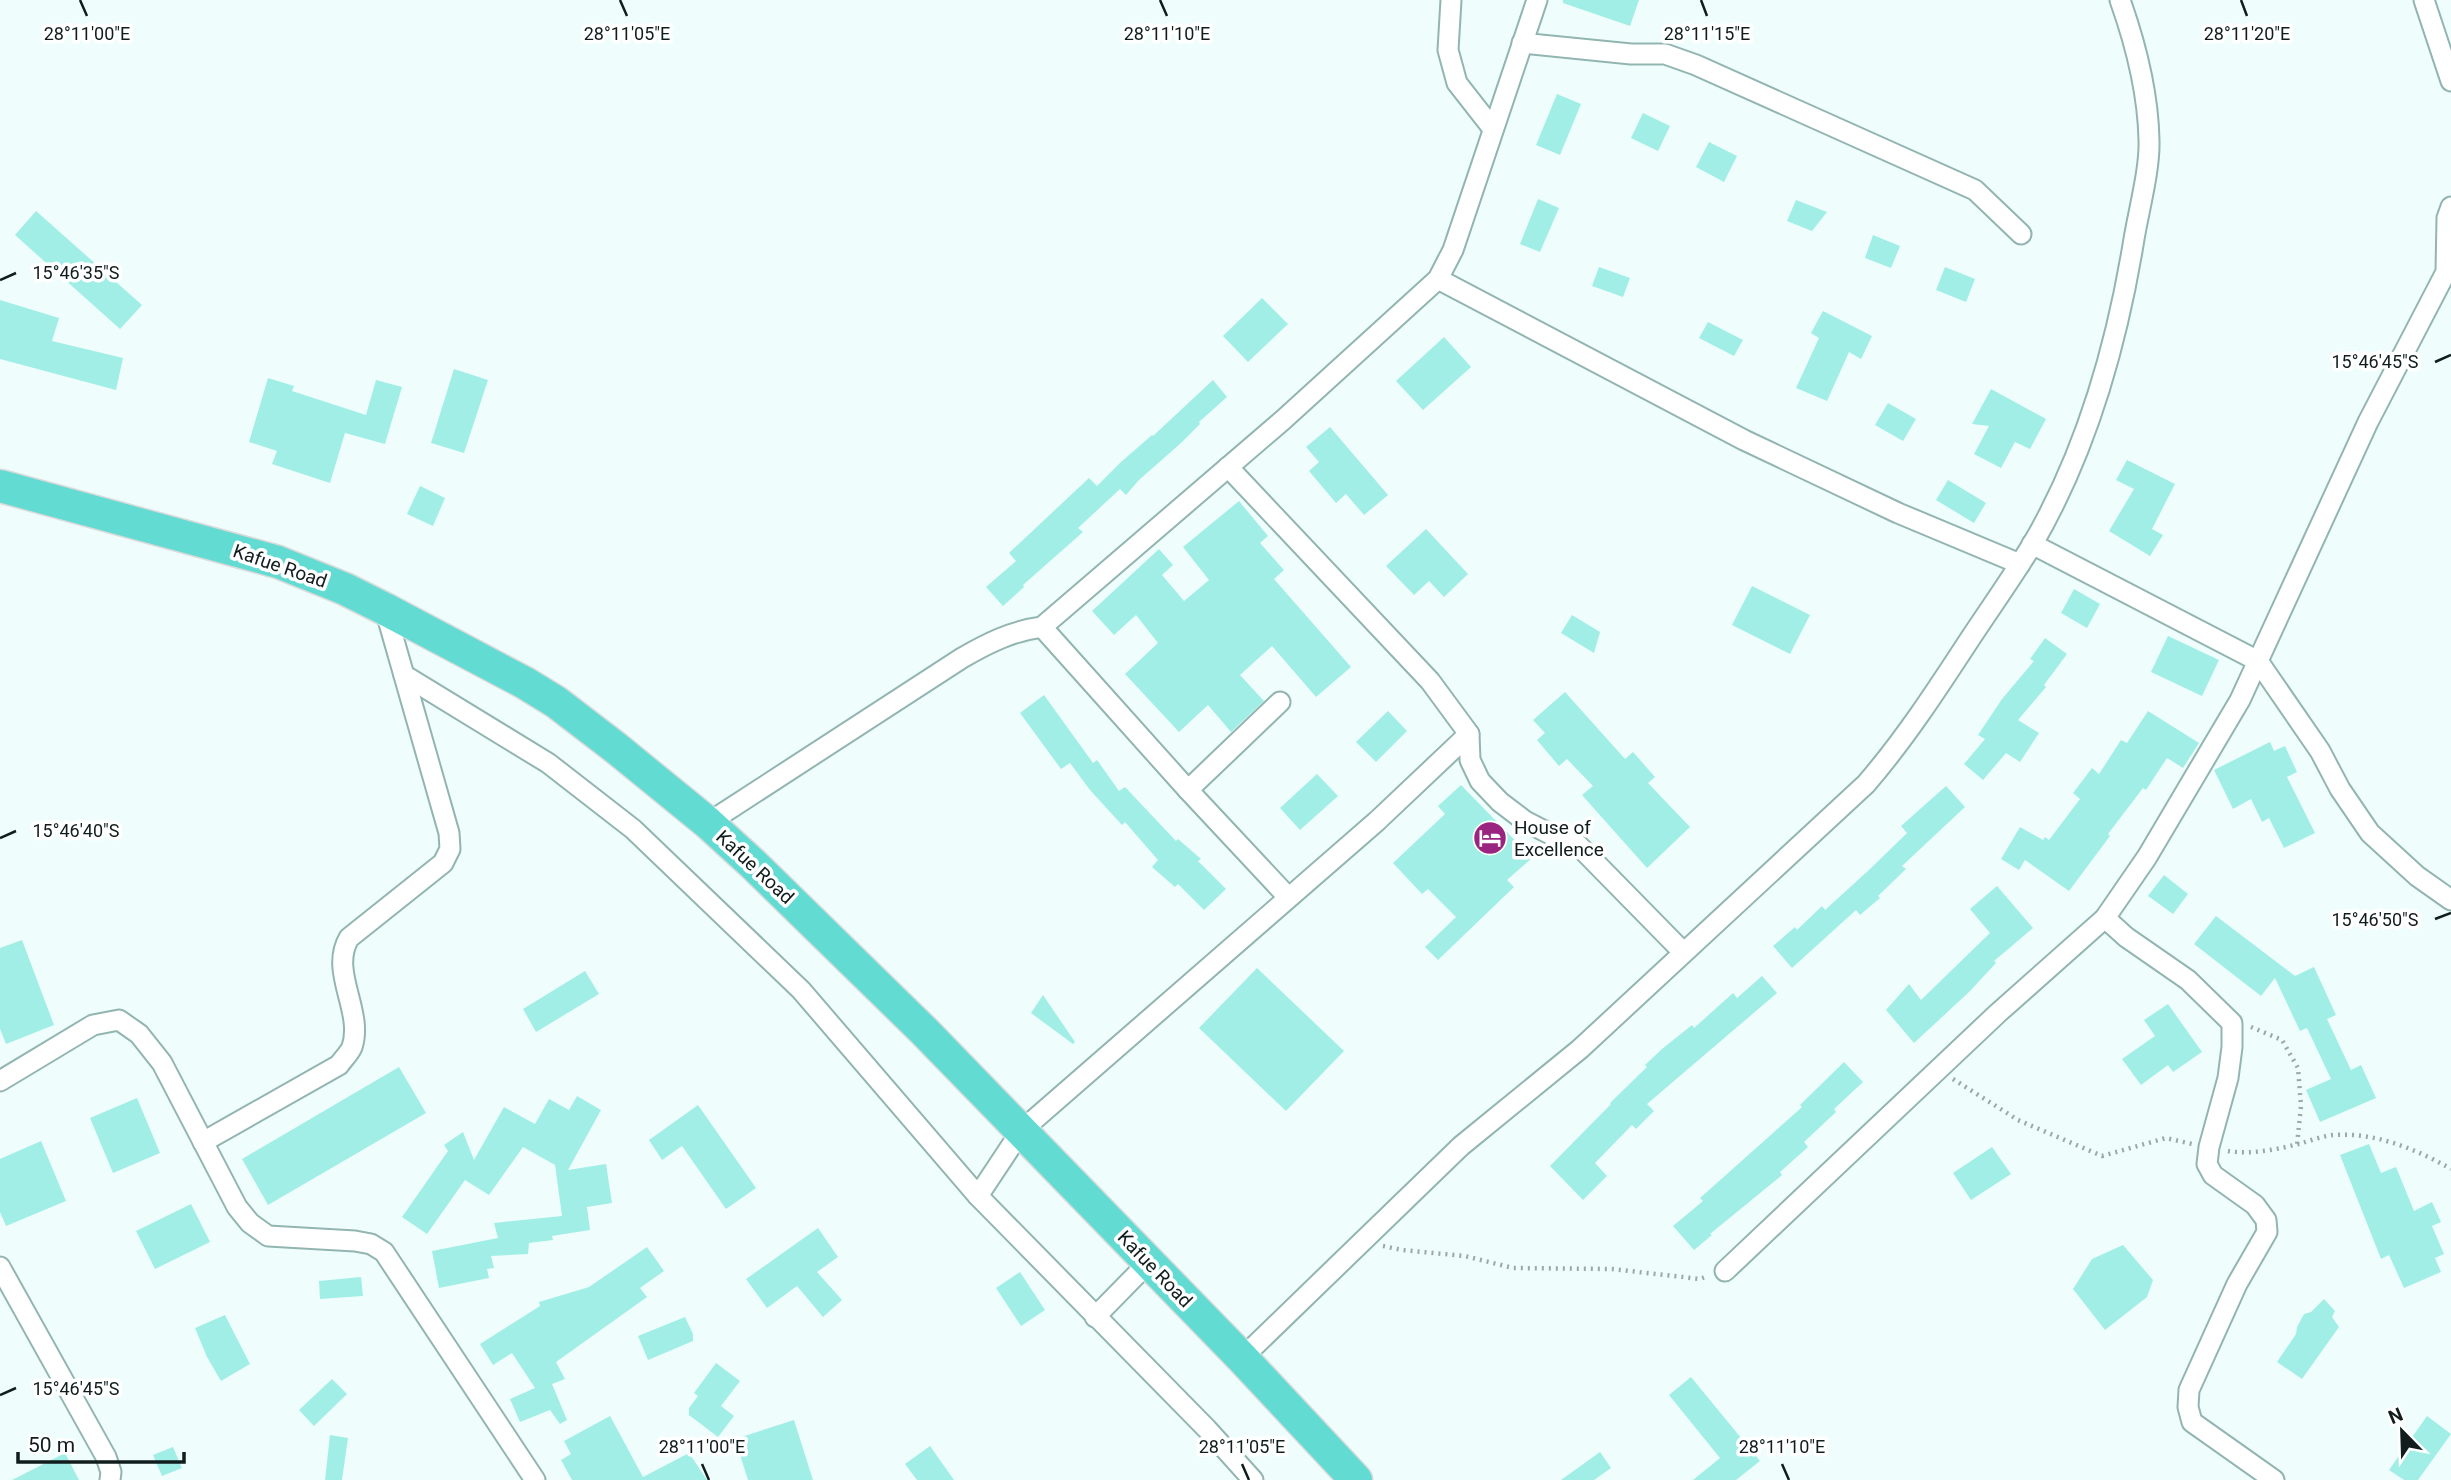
<svg xmlns="http://www.w3.org/2000/svg" width="2451" height="1480" font-family="Roboto,sans-serif">
<style>
.building{fill:#a1eee7}
.lines{fill:none;stroke-linecap:round;stroke-linejoin:round}
.minor-casing{stroke:#92b5b1;stroke-width:23}
.trunk-casing{stroke:#d9dbdb;stroke-width:35}
.path{stroke:#9aa8a6;stroke-width:4.5;stroke-dasharray:2 5;stroke-linecap:butt}
.minor{stroke:#fff;stroke-width:19}
.trunk{stroke:#62dbd3;stroke-width:32}
.ticks{fill:none;stroke:#101d1c;stroke-width:2.5}
.labels{text-anchor:middle;dominant-baseline:central;stroke-width:7;stroke-linejoin:round;paint-order:stroke}
.street-label{font-size:19px;fill:#101d1c;stroke:#fff}
.poi-label{font-size:19px;fill:#101d1c;stroke:#fff;text-anchor:start}
.ticks-label{font-size:18px;text-anchor:middle;fill:#101d1c;stroke:#fff;stroke-width:7;stroke-linejoin:round;paint-order:stroke}
</style>
<rect width="100%" height="100%" fill="#effefc"/>
<g class="building">
<path d="M1563 0H1639L1630 26 1563 3Z"/>
<path d="M1557 94 1581 104 1560 155 1536 145Z"/>
<path d="M1643 113 1670 126 1658 151 1631 138Z"/>
<path d="M1709 142 1737 156 1724 182 1696 167Z"/>
<path d="M1538 199 1559 208 1540 252 1520 244Z"/>
<path d="M1796 200 1827 212 1812 231 1787 221Z"/>
<path d="M36 211 142 305 120 329 15 235Z"/>
<path d="M1873 235 1900 246 1891 268 1865 258Z"/>
<path d="M1599 267 1630 278 1623 297 1592 286Z"/>
<path d="M1945 267 1975 279 1966 302 1936 290Z"/>
<path d="M1262 298 1288 324 1248 362 1223 336Z"/>
<path d="M0 300 59 318 52 341 123 358 116 390 0 359Z"/>
<path d="M1823 311 1872 336 1861 359 1849 352 1827 401 1796 388 1819 338 1811 333Z"/>
<path d="M1708 322 1743 340 1734 356 1699 338Z"/>
<path d="M1444 337 1471 367 1423 410 1396 381Z"/>
<path d="M454 369 488 380 464 453 431 443Z"/>
<path d="M268 378 294 386 292 391 366 415 376 380 402 387 385 444 345 433 330 483 272 464 277 451 249 442Z"/>
<path d="M1213 380 1227 397 1199 422 1200 424 1181 443 1139 480 1126 495 1120 489 1078 528 1083 532 1023 585 1024 587 1003 606 986 587 1016 561 1009 553 1089 478 1097 486 1121 462 1152 435 1153 436Z"/>
<path d="M1991 389 2046 419 2030 449 2015 442 2001 468 1974 454 1989 426 1972 424Z"/>
<path d="M1888 403 1916 419 1903 441 1875 425Z"/>
<path d="M1330 427 1388 495 1364 515 1346 494 1336 503 1309 471 1319 462 1306 447Z"/>
<path d="M2127 460 2175 484 2152 529 2163 535 2150 556 2109 531 2134 489 2116 480Z"/>
<path d="M1948 480 1986 503 1974 523 1936 500Z"/>
<path d="M420 486 445 498 433 526 407 514Z"/>
<path d="M1239 501 1268 536 1260 543 1284 570 1274 579 1351 667 1316 697 1272 646 1240 675 1264 701 1231 732 1208 705 1179 732 1125 674 1158 643 1136 615 1114 635 1092 611 1159 549 1173 565 1162 575 1184 601 1209 580 1183 547Z"/>
<path d="M1426 529 1468 574 1444 597 1429 581 1414 595 1386 566Z"/>
<path d="M1752 586 1810 615 1790 654 1732 625Z"/>
<path d="M2074 589 2100 604 2087 628 2061 613Z"/>
<path d="M1572 615 1600 632 1594 653 1561 633Z"/>
<path d="M2168 636 2219 660 2202 696 2151 672Z"/>
<path d="M2045 638 2067 654 2044 685 2046 687 2018 720 2039 733 2020 762 2006 753 1983 780 1964 764 1985 739 1978 735 2002 699 2034 661 2030 659Z"/>
<path d="M1565 692 1625 759 1633 752 1655 777 1648 783 1690 827 1647 868 1582 795 1593 786 1567 759 1559 766 1537 740 1545 733 1533 720Z"/>
<path d="M1044 695 1093 763 1097 760 1119 791 1125 787 1176 841 1178 839 1201 859 1198 861 1226 889 1204 910 1178 884 1175 887 1152 867 1158 860 1125 822 1122 825 1090 790 1070 763 1061 769 1020 713Z"/>
<path d="M1388 711 1407 731 1376 762 1356 742Z"/>
<path d="M2148 711 2199 743 2183 768 2167 758 2146 790 2143 788 2108 834 2110 836 2069 891 2025 860 2019 870 2001 859 2020 827 2043 840 2045 837 2049 840 2080 799 2073 793 2092 768 2099 774 2121 740 2127 743Z"/>
<path d="M2270 742 2274 751 2285 746 2297 772 2287 777 2315 833 2284 848 2269 818 2262 822 2251 799 2233 809 2214 770Z"/>
<path d="M1317 774 1338 796 1300 830 1280 808Z"/>
<path d="M1461 785 1532 858 1507 880 1514 887 1438 960 1425 947 1456 917 1428 889 1422 894 1393 863 1445 814 1438 806Z"/>
<path d="M1946 786 1965 807 1902 866 1906 869 1878 896 1880 898 1860 915 1856 910 1792 968 1773 946 1795 927 1797 930 1822 906 1825 910 1870 869 1907 833 1901 826Z"/>
<path d="M2164 875 2188 894 2173 914 2148 896Z"/>
<path d="M1997 886 2033 928 1994 961 1996 963 1969 992 1914 1043 1886 1010 1909 984 1921 1000 1990 933 1970 909Z"/>
<path d="M2216 916 2295 976 2314 967 2336 1015 2327 1019 2351 1070 2361 1065 2376 1098 2320 1122 2306 1090 2331 1079 2307 1028 2300 1031 2275 978 2261 996 2194 944Z"/>
<path d="M22 940 54 1025 6 1044 0 1029V948Z"/>
<path d="M1257 968 1344 1051 1286 1111 1199 1028Z"/>
<path d="M585 971 599 994 536 1032 523 1009Z"/>
<path d="M1762 976 1777 993 1647 1104 1654 1111 1636 1129 1632 1125 1595 1163 1607 1176 1583 1200 1550 1166 1611 1104 1610 1103 1647 1067 1645 1065 1662 1049 1692 1025 1694 1028 1733 993 1737 998Z"/>
<path d="M1043 995 1075 1042 1073 1044 1031 1013Z"/>
<path d="M2168 1004 2202 1052 2173 1072 2168 1065 2141 1085 2122 1059 2155 1036 2144 1020Z"/>
<path d="M1844 1062 1863 1082 1834 1109 1836 1112 1804 1142 1808 1147 1780 1172 1782 1175 1710 1234 1712 1235 1694 1250 1673 1226 1703 1201 1700 1198 1802 1107 1800 1105Z"/>
<path d="M399 1067 426 1113 268 1205 242 1159Z"/>
<path d="M577 1096 601 1110 568 1170 606 1164 612 1203 587 1207 590 1230 552 1236 553 1240 529 1243 528 1254 491 1256 494 1268 487 1269 489 1278 439 1288 432 1251 498 1238 494 1223 562 1216 555 1165 523 1147 489 1195 465 1180 427 1234 402 1217 448 1151 444 1145 463 1132 474 1160 504 1107 535 1124 549 1099 569 1110Z"/>
<path d="M137 1098 160 1153 113 1173 90 1118Z"/>
<path d="M698 1105 756 1188 726 1209 682 1146 662 1160 649 1140Z"/>
<path d="M41 1141 66 1201 6 1226 0 1212V1159Z"/>
<path d="M2369 1144 2381 1173 2396 1167 2414 1211 2432 1202 2441 1222 2432 1226 2444 1254 2435 1258 2441 1272 2404 1288 2389 1255 2381 1259 2340 1155Z"/>
<path d="M1992 1147 2011 1174 1971 1200 1953 1173Z"/>
<path d="M191 1204 210 1242 155 1269 136 1231Z"/>
<path d="M818 1228 838 1257 817 1272 842 1300 823 1317 797 1286 767 1308 746 1279Z"/>
<path d="M2123 1245 2153 1280 2147 1297 2105 1330 2073 1289 2092 1259Z"/>
<path d="M647 1247 664 1271 640 1288 647 1297 556 1362 565 1379 552 1384 567 1420 560 1424 550 1410 520 1422 510 1399 535 1388 512 1353 493 1365 480 1344 540 1306 539 1302 589 1287Z"/>
<path d="M1020 1272 1045 1310 1021 1326 996 1288Z"/>
<path d="M361 1277 363 1296 320 1299 319 1281Z"/>
<path d="M2324 1299 2335 1311 2332 1317 2339 1327 2302 1379 2277 1362 2296 1334 2297 1327 2304 1314 2311 1312Z"/>
<path d="M225 1315 250 1364 221 1381 207 1357 195 1328Z"/>
<path d="M685 1317 693 1334V1341L648 1360 638 1336Z"/>
<path d="M716 1363 740 1381 721 1406 734 1416 718 1437 689 1415V1408L698 1396 694 1393Z"/>
<path d="M1691 1377 1760 1461 1736 1480H1693L1720 1458 1669 1395Z"/>
<path d="M332 1379 347 1394 314 1426 299 1410Z"/>
<path d="M610 1416 643 1477 689 1453 707 1480H572L561 1460 571 1454 564 1441Z"/>
<path d="M2427 1416 2451 1434 2418 1480H2404L2389 1470Z"/>
<path d="M794 1420 813 1480H748L735 1439Z"/>
<path d="M330 1435 348 1438 342 1480H325Z"/>
<path d="M930 1446 954 1480H917L905 1464Z"/>
<path d="M173 1447 182 1468 162 1476 153 1455Z"/>
<path d="M1600 1452 1611 1468 1594 1480H1561Z"/>
<path d="M65 1453 79 1480H12Z"/>
</g>
<g class="lines">
<g class="minor-casing">
<g id="minor">
<path d="M1451 0 1448 50 1457 83 1493 129"/>
<path d="M2424 0 2451 81"/>
<path d="M1522 43 1631 54H1665L1696 65 1975 190 2021 234"/>
<path d="M1438 279 1744 440 1898 513 2020 564"/>
<path d="M1228 467 1430 681 1469 734 1470 760 1480 781 1500 802 1525 821 1552 835 1576 843 1683 952"/>
<path d="M2032 544 2258 661 2320 751 2340 789 2370 833 2417 876 2451 900"/>
<path d="M1042 627 1188 790 1288 897"/>
<path d="M404 675 548 763 633 829 801 990 978 1196 1021 1131 1377 821 1469 734"/>
<path d="M1188 790 1280 702"/>
<path d="M708 823 962 658C988 643 1012 631 1042 627L1283 420 1438 279 1453 250 1537 0"/>
<path d="M2105 918 2126 937 2188 980 2232 1023V1047L2228 1078 2209 1147 2207 1164 2213 1175 2255 1205 2266 1220 2267 1232 2237 1284 2189 1390 2188 1407 2192 1422 2274 1480"/>
<path d="M0 1081 93 1025 119 1020 139 1034 162 1063 237 1207 250 1223 268 1236 355 1241 371 1244 384 1252 535 1480"/>
<path d="M203 1142 339 1065C343 1059 349 1054 352 1047 364 1011 329 972 349 938L443 863 450 849 449 833 385 609"/>
<path d="M978 1196 1207 1429 1253 1480"/>
<path d="M0 1267 106 1457 111 1472 110 1480"/>
<path d="M1725 1271 1998 1013 2105 918 2147 857 2240 700 2368 422 2446 272 2447 218 2451 207"/>
<path d="M1095 1317 1149 1262"/>
<path d="M1242 1358 1461 1146 1580 1049 1866 784C1904 740 1936 691 1968 642 1989 610 2012 578 2032 545 2086 453 2117 344 2134 239 2139 209 2150 169 2149 140 2148 91 2136 45 2120 0"/>
</g>
</g>
<g class="trunk-casing">
<path id="trunk" d="M0 486 278 562 345 589 385 609 525 683 556 702 616 748 708 823 753 864 925 1032 1242 1358 1356 1480"/>
</g>
<g class="path">
<path d="M2251 1027 2282 1040 2298 1068 2301 1106 2297 1145"/>
<path d="M1953 1079 2018 1120 2102 1156 2166 1138 2192 1144"/>
<path d="M2228 1151C2252 1155 2279 1149 2302 1143 2312 1140 2323 1136 2333 1135 2375 1132 2416 1149 2451 1169"/>
<path d="M1383 1246 1402 1250 1465 1256 1513 1268 1612 1269 1700 1279 1708 1276"/>
</g>
<use href="#minor" class="minor"/>
<use href="#trunk" class="trunk"/>
</g>
<path class="ticks" d="M80 0 87 16M620 0 627 16M1160 0 1167 16M1701 0 1707 16M2241 0 2247 16M0 280 16 273M2435 362 2451 355M0 838 16 831M2435 919 2451 913M0 1395 16 1388M702 1464 709 1480M1242 1464 1249 1480M1782 1464 1789 1480"/>
<defs>
<g id="hotel-disc" transform="scale(1.75)"><circle r="9.5" fill="#9a2581" stroke="#fff"/><path d="M-6-4.5h1.5V1H6V5H4.5V3h-9V5H-6ZM-4 0a1.8 1.8 0 1 1 3.6 0ZM.5 0V-2.5h3Q6-2.5 6 0Z" fill="#fff"/></g>
</defs>
<g fill-rule="evenodd">
<use href="#hotel-disc" x="1490" y="838"/>
</g>
<g class="labels">
<g class="street-label">
<text transform="translate(280 566) rotate(19)">Kafue Road</text>
<text transform="translate(755 867) rotate(43)">Kafue Road</text>
<text transform="translate(1155 1269) rotate(46)">Kafue Road</text>
</g>
<g class="poi-label">
<text x="1514" y="827">House of<tspan x="1514" dy="22">Excellence</tspan></text>
</g>
</g>
<g class="ticks-label">
<text x="87" y="40">28°11'00"E</text>
<text x="627" y="40">28°11'05"E</text>
<text x="1167" y="40">28°11'10"E</text>
<text x="1707" y="40">28°11'15"E</text>
<text x="2247" y="40">28°11'20"E</text>
<text x="76" y="279">15°46'35"S</text>
<text x="2375" y="368">15°46'45"S</text>
<text x="76" y="837">15°46'40"S</text>
<text x="2375" y="926">15°46'50"S</text>
<text x="76" y="1395">15°46'45"S</text>
<text x="702" y="1453">28°11'00"E</text>
<text x="1242" y="1453">28°11'05"E</text>
<text x="1782" y="1453">28°11'10"E</text>
</g>
<g transform="translate(2402 1431) rotate(337)" stroke="#ffffff" stroke-width="5" paint-order="stroke">
<path d="M0-5L12 26L0 18L-12 26Z" fill="#101d1c"/>
<text y="-10" font-size="19" font-weight="bold" text-anchor="middle" fill="#101d1c">N</text>
</g>
<path d="M18 1452v10h166v-10" fill="none" stroke="#101d1c" stroke-width="3.5"/>
<text x="28" y="1452" font-size="21" fill="#101d1c" stroke="#ffffff" stroke-width="5" paint-order="stroke">50 m</text>
</svg>
